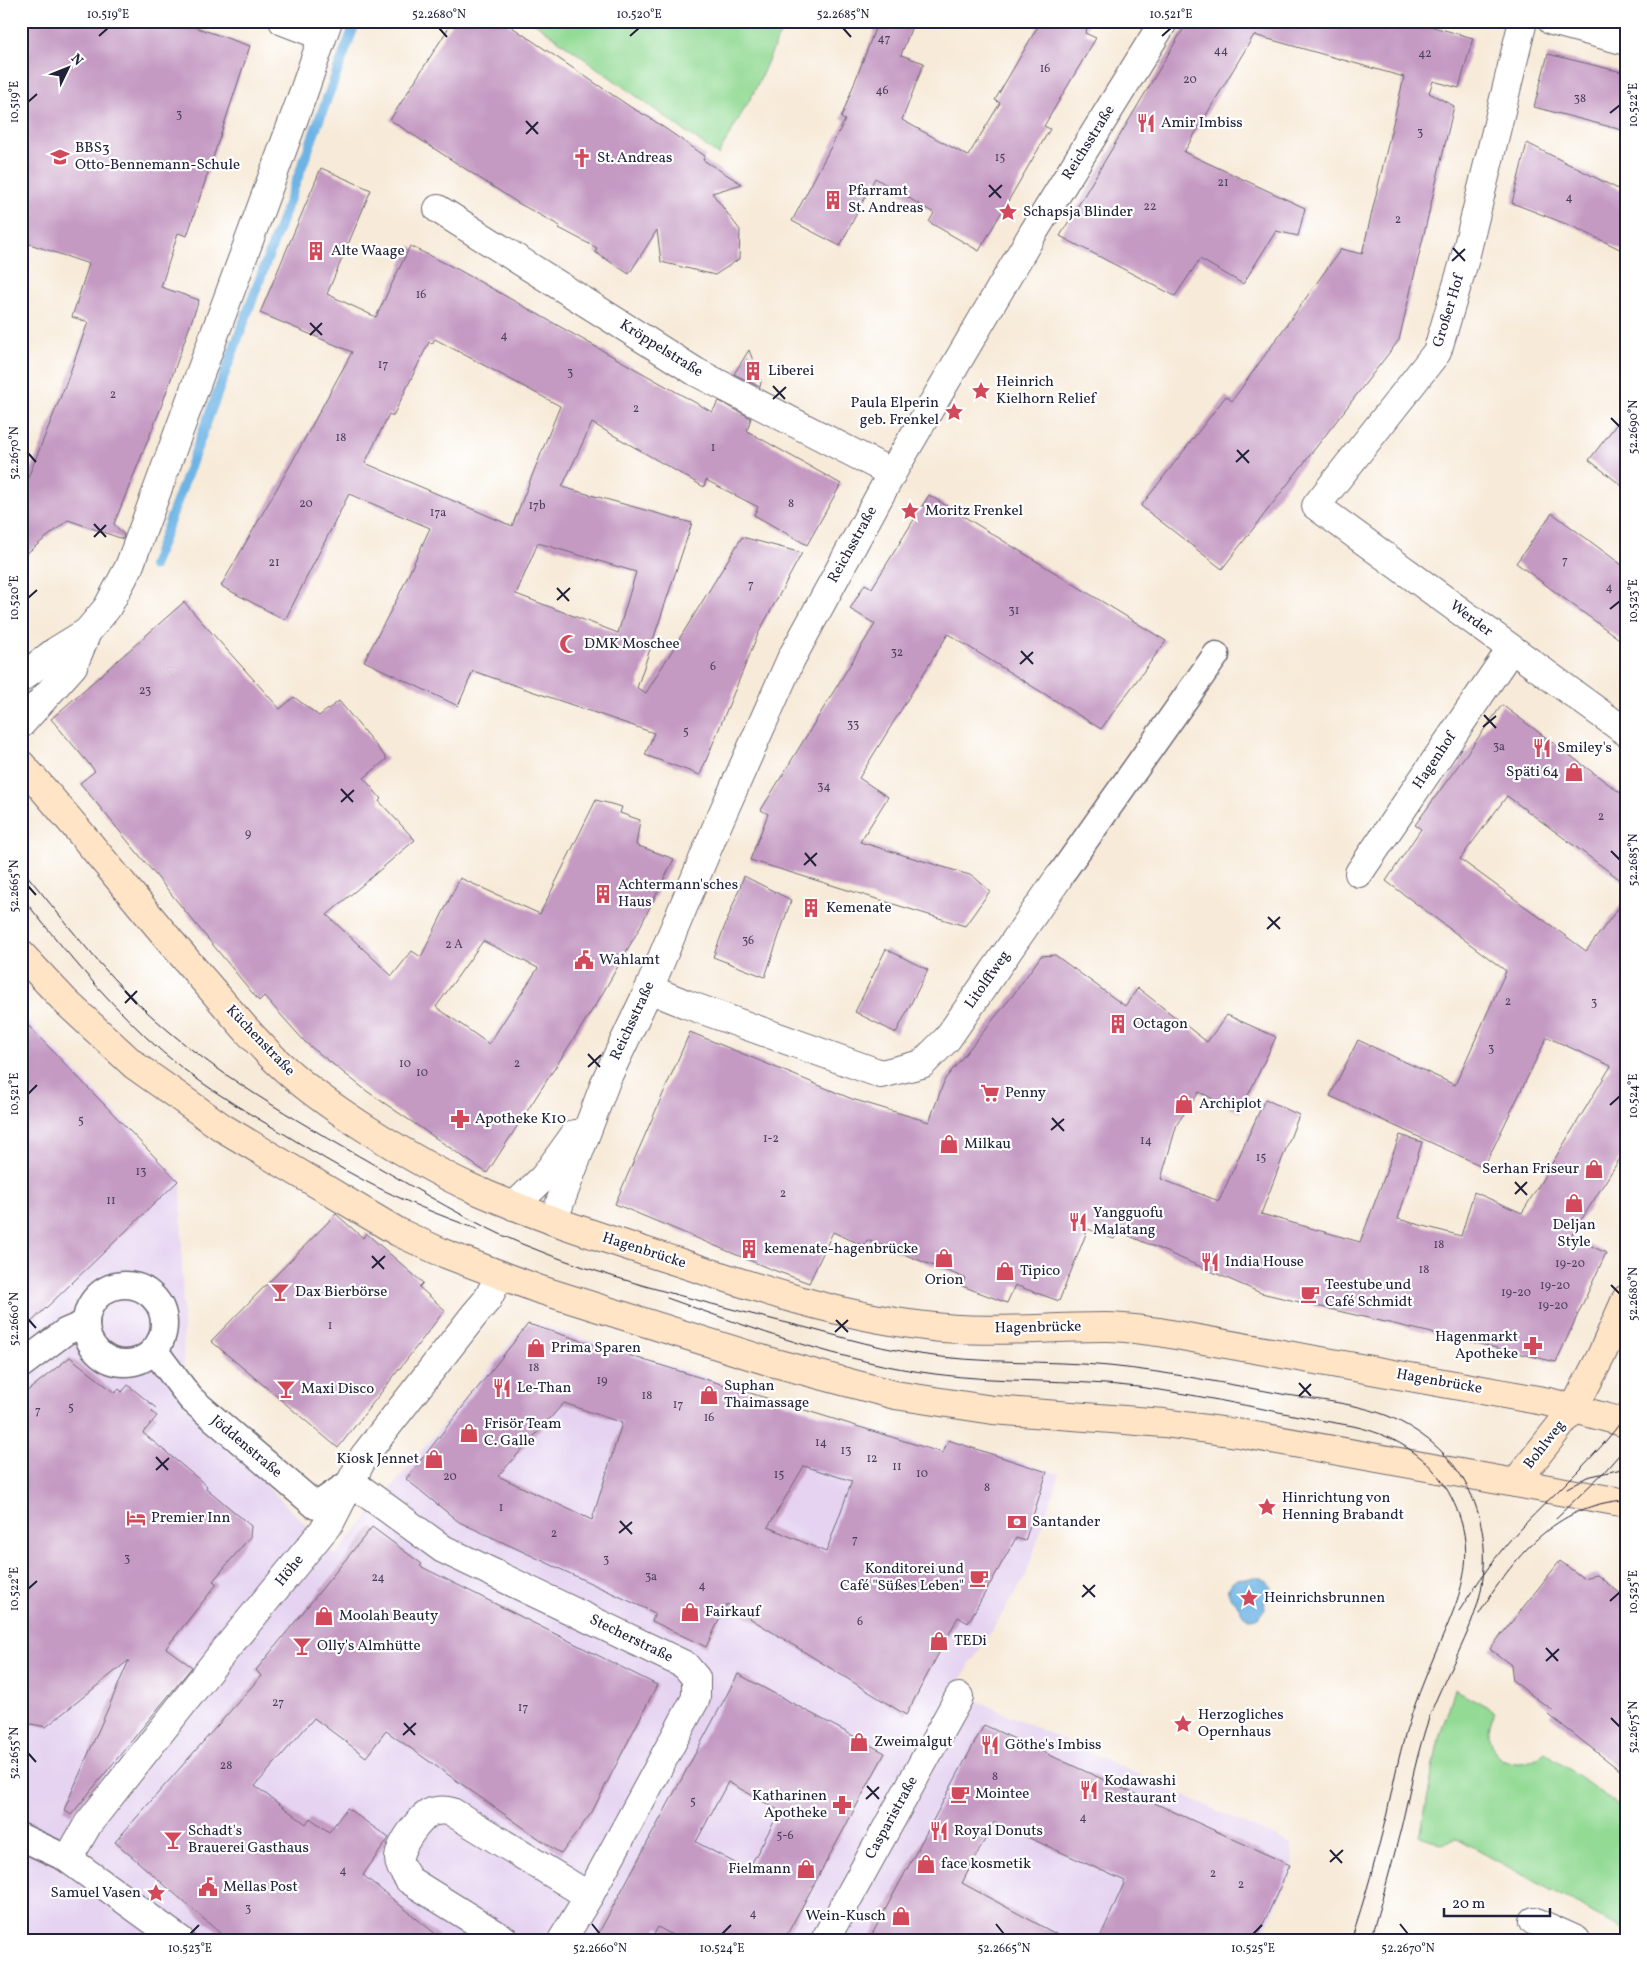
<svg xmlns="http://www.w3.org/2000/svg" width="1647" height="1961" font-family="Vollkorn,serif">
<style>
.built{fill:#e5d3f1}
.green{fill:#93da94;stroke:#5a7e68}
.water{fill:#6db4e5;stroke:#486b90}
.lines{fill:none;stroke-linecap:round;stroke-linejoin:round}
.stream{stroke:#6db4e5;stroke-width:10}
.building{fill:#c499c2;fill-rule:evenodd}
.pedestrian-casing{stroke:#6d6872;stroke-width:29}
.minor-casing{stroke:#6d6872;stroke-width:30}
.secondary-casing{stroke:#6d6872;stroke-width:30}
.pedestrian{stroke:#fff;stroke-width:26}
.minor{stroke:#fff;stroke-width:28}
.secondary{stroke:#ffe4c6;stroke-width:28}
.tram{stroke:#22223b;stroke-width:1}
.ticks{fill:none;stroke:#22223b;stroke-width:2}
.labels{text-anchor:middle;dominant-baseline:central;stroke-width:4.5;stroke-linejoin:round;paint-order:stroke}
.number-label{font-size:12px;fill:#4a405d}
.poi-label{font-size:15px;fill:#22223b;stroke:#fff;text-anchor:start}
.street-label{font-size:15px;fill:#22223b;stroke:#fff}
.neatline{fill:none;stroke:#22223b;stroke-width:2}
.ticks-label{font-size:12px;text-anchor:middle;fill:#22223b}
</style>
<rect width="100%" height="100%" fill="#fff"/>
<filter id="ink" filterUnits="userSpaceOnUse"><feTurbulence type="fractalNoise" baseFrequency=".02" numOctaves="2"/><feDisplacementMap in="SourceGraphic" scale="10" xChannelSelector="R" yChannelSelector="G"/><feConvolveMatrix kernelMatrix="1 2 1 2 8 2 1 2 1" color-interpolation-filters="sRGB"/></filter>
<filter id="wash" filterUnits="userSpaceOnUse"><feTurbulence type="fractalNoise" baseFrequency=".0096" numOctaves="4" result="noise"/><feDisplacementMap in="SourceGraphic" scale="20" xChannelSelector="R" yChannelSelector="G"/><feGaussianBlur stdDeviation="1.12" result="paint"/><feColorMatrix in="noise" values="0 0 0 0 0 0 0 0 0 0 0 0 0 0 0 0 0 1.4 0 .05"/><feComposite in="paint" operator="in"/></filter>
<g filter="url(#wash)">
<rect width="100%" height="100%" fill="#f7ead8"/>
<path class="built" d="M21 1014 181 1180 184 1403 336 1555 528 1321 941 1451 947 1439 1059 1474 1026 1576 954 1690 1292 1845 1293 1868 1260 1940H21Z"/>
<g class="green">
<path d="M532 21H768L783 27 754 92 718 155Z"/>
<path d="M1455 1689 1495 1711C1474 1750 1512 1780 1545 1752L1626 1811V1931L1457 1839 1441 1843 1420 1836 1439 1738Z"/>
</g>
<path class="water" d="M1254 1577C1264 1577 1274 1584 1270 1595 1269 1597 1266 1599 1265 1601 1264 1604 1265 1606 1265 1609 1262 1616 1256 1619 1249 1619 1241 1615 1242 1612 1238 1606 1234 1600 1230 1600 1228 1592 1231 1575 1243 1581 1254 1577Z"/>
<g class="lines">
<path class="stream" d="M153 566 356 21"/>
</g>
<g id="blocks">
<g class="building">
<path d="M21 21H177L250 46 187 236 178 233 161 287 199 300 160 410 114 524 124 535 123 539 68 520 21 558V495L67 381 88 322 72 317 89 264 21 241Z"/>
<path d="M453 21H503L632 108 650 118 705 156 703 160 742 184 712 193 740 230 739 259 715 275 661 262 657 230 629 274 595 252 597 248 559 228 560 226 518 203 390 120Z"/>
<path d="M878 21H914L901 55 924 63 902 120 968 156 1000 103 995 100 1041 21H1090L1085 33 1096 38 1044 126 1050 129 979 251 929 222 934 213 875 178 840 246 792 221 845 120 841 118Z"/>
<path d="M1188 21H1412L1473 38 1459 88 1433 81 1429 93 1454 106 1399 340 1222 569 1141 506 1226 396 1232 401 1341 249 1362 254 1404 77 1254 35 1184 152 1305 208 1298 236 1276 231 1243 284 1200 259 1175 296 1060 236Z"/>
<path d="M1548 54 1626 73V131L1534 107Z"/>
<path d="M1527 143 1626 193V252L1574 227 1512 203Z"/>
<path d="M321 168 371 190 327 294 376 317 410 246 459 270 712 412 719 401 751 418 747 431 841 484 807 545 754 515 758 507 706 480 704 487 592 423 562 487 692 523 637 688 646 693 742 537 802 553 758 634 700 775 645 755 654 733 473 671 458 706 364 661 399 595 430 528 349 494 285 620 221 586 292 462 352 352 260 313ZM435 339 560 406 512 526 365 463 389 414 393 416 429 342 432 344ZM538 543 636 572 618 633 516 594Z"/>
<path d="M749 350 761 382 760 387 734 374Z"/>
<path d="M1626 412V489L1589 460Z"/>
<path d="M929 495 1166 641 1101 729 948 634 859 778 888 797 860 842 973 876 990 891 965 926 750 860 768 814 761 810 875 624 850 609 865 584 872 588Z"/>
<path d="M1552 513 1626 568V644L1516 563Z"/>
<path d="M184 602 280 709 294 697 319 716 339 701 387 759 364 778 381 799 379 801 415 840 327 915 392 976 412 951 421 957 460 878 540 914 596 800 622 807 620 813 640 820 636 845 674 859 639 929 600 998 487 1173 368 1092 306 1043 264 996 259 1001 80 783 95 771 51 719ZM483 941 538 968 489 1044 436 1007Z"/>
<path d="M1502 705 1626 797V884L1507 796 1460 859 1586 951 1626 898V1149L1571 1236 1606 1253 1556 1362 1261 1293 1118 1231 1114 1239 1088 1229 1059 1301 1015 1285 1007 1303 962 1286 965 1278 867 1240 864 1246 833 1232 809 1283 768 1268 615 1204 690 1032 852 1099 929 1122 945 1079 1013 995 1041 956 1055 955 1125 1006 1138 988 1207 1042 1227 1015 1276 1037 1240 1112 1199 1092 1177 1124 1161 1179 1219 1201 1265 1099 1299 1115 1261 1214 1360 1242 1400 1135 1422 1142 1398 1219 1461 1236 1474 1192 1522 1213 1611 1066 1547 1037 1484 1167 1330 1096 1358 1040 1455 1085 1506 971 1386 881 1421 829 1415 825Z"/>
<path d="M744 876 791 900 765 977 713 957Z"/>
<path d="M886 949 928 970 896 1033 855 1012Z"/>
<path d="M21 1018 178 1181 21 1332Z"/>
<path d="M336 1214 363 1238 366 1233 423 1283 419 1287 445 1310 338 1448 211 1341Z"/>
<path d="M528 1324 943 1453 948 1440 1047 1472 1025 1541 1016 1538 968 1623 958 1617 906 1715 727 1604 706 1647 652 1621 655 1613 459 1522 406 1479ZM564 1403 622 1423 592 1520 498 1476ZM804 1466 852 1481 826 1552 768 1527Z"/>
<path d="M70 1357 115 1393 119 1389 122 1392 128 1385 156 1408 152 1412 157 1416 143 1433 207 1486 206 1488 251 1526 250 1537 213 1581 217 1584 166 1648 192 1667 71 1815 64 1810 129 1660 46 1727 21 1722V1396Z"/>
<path d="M372 1527 422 1564 420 1566 657 1685 592 1812 561 1854 386 1731 366 1757 314 1718 255 1786 306 1824 310 1818 329 1832 347 1808 389 1838 363 1875 443 1940H228L115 1842 261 1676 256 1670Z"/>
<path d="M1560 1561 1583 1578 1597 1575 1626 1598V1775L1549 1715 1553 1711 1513 1681 1511 1665 1490 1649Z"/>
<path d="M738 1674 885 1753 784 1940H681L658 1927 651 1940H595ZM728 1782 780 1811 748 1870 696 1842Z"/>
<path d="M984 1725 1290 1865 1256 1940H1099L1125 1881 994 1822 962 1883 1067 1940H869Z"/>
</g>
</g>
</g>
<g filter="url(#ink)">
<use href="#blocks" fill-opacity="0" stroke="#6d6872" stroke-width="1"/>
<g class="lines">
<g class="pedestrian-casing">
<g id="pedestrian">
<path d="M1059 877 1216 655"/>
<circle cx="125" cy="1324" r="39"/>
<path d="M154 1350 191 1399 316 1506 351 1482"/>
<path d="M21 1365 65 1332 86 1323"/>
<path d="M21 1837 68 1859"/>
</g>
</g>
<g class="minor-casing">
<g id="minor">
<path d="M283 21 322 36"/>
<path d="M1523 21 1464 262 1437 352 1316 506 1626 732"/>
<path d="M1552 21 1626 41"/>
<path d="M438 209 696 372 892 473"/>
<path d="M21 678 56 651 87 632"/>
<path d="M21 724 73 666 87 632 107 608 129 567 304 91 328 21"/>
<path d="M1359 873 1511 649"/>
<path d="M649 989 686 1004 881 1074 922 1064 947 1039 1059 877"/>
<path d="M514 1206 544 1177 575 1134"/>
<path d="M553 1221 607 1078 649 989 717 826 791 659 892 473 1033 233 1164 21"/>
<path d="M351 1482 443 1549 685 1665 696 1678V1698L589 1896 562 1940"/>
<path d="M1534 1921 1576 1940"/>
<path d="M180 1940 68 1859 88 1824 221 1655 331 1521 364 1456 475 1314 487 1300 500 1275"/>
<path d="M505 1940 409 1880C405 1873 399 1867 399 1859 399 1846 420 1816 432 1812 439 1810 445 1810 452 1812L589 1896"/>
<path d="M825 1940 959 1697"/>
</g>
</g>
<g class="secondary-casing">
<g id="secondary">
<path d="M21 764C85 835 144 912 207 984 232 1013 256 1043 284 1068 309 1091 337 1110 365 1128 401 1151 437 1173 476 1190 542 1219 610 1240 678 1262 759 1289 840 1316 925 1326 985 1334 1046 1327 1106 1327 1124 1327 1142 1330 1159 1332L1549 1402 1626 1423"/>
<path d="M21 954 66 1002 134 1065 223 1128 398 1232 443 1253 538 1289 771 1362 895 1395 993 1410 1164 1423 1244 1434 1626 1503"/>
<path d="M1515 1483 1574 1408 1601 1356 1626 1299"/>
</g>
</g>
<use href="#pedestrian" class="pedestrian"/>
<use href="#minor" class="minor"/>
<use href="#secondary" class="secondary"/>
<g class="tram">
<path d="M21 868C61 916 100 969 146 1011 214 1074 294 1119 373 1164 422 1192 470 1222 522 1244 601 1277 692 1299 775 1320 823 1331 870 1347 919 1354 982 1364 1046 1360 1109 1366 1169 1372 1228 1384 1287 1395 1324 1401 1365 1404 1399 1421 1428 1436 1452 1457 1467 1486 1482 1514 1487 1546 1483 1578 1477 1627 1447 1669 1430 1715 1417 1752 1410 1790 1401 1828 1392 1865 1381 1903 1370 1940"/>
<path d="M21 896C60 945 101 994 147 1038 188 1077 237 1107 286 1135 312 1151 338 1167 365 1181 401 1200 439 1215 477 1229"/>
<path d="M667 1298C754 1329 842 1362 935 1374 1002 1383 1070 1379 1138 1387 1210 1396 1281 1414 1353 1426 1390 1434 1425 1453 1445 1486 1483 1549 1462 1593 1435 1654 1424 1680 1414 1705 1406 1732 1398 1758 1393 1786 1387 1813 1377 1855 1365 1898 1351 1940"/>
<path d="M1567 1488 1587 1477 1626 1468"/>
<path d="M1556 1518 1604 1472 1626 1447"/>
<path d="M1459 1611C1478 1582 1497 1553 1521 1528 1556 1491 1597 1457 1626 1415"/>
<path d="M1479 1614C1513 1558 1555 1504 1626 1500"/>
</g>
</g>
</g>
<path class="ticks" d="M439 28 447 37M843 28 851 37M99 36 108 28M630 36 639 28M1162 36 1171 28M28 102 37 94M1610 113 1620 105M526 121 538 134M526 134 538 122M989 185 1001 198M989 197 1002 185M1453 248 1465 261M1452 261 1465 249M310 323 322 335M310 335 322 323M773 386 785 399M773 399 786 387M1611 418 1620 427M1237 450 1249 463M28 453 36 462M1236 462 1249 450M94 524 106 537M94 537 106 525M557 588 569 601M28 598 37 590M557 600 570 588M1610 609 1620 601M1021 651 1033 664M1020 664 1033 652M1484 715 1496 728M1483 727 1496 716M341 789 353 802M341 802 354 790M1611 851 1620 860M805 853 816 866M804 865 817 853M28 886 36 895M1268 917 1280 929M1267 929 1280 917M125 991 137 1004M125 1003 137 991M588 1054 600 1067M588 1067 601 1055M28 1094 37 1085M1610 1105 1620 1096M1052 1118 1064 1131M1051 1130 1064 1119M1515 1182 1527 1195M1515 1194 1527 1182M372 1256 384 1269M372 1268 385 1256M1611 1285 1620 1294M28 1319 36 1328M836 1320 848 1332M835 1332 848 1320M1299 1383 1311 1396M1299 1396 1311 1384M156 1457 168 1470M156 1470 169 1458M620 1521 632 1534M619 1533 632 1522M1083 1585 1095 1597M28 1589 37 1581M1082 1597 1095 1585M1610 1601 1620 1592M1546 1648 1558 1661M1546 1661 1559 1649M1611 1718 1620 1727M404 1723 415 1735M403 1735 416 1723M28 1753 36 1762M867 1786 879 1799M866 1799 879 1787M1330 1850 1342 1863M1330 1862 1343 1850M592 1924 600 1934M996 1924 1004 1934M1400 1924 1408 1934M190 1934 199 1925M722 1934 731 1925M1253 1934 1262 1925"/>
<defs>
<g id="restaurant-bare" transform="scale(1.5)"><path d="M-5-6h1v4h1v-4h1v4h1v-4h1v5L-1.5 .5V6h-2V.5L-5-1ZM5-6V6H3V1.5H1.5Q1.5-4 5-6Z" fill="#d1495b" stroke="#fff" stroke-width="2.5" paint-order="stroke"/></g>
<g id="school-bare" transform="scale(1.5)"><path d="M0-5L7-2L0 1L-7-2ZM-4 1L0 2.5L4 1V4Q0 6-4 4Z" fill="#d1495b" stroke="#fff" stroke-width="2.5" paint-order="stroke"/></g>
<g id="church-bare" transform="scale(1.5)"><path d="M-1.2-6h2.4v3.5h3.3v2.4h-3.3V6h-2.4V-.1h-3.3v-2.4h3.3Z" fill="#d1495b" stroke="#fff" stroke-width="2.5" paint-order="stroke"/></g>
<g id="building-bare" transform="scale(1.5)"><path d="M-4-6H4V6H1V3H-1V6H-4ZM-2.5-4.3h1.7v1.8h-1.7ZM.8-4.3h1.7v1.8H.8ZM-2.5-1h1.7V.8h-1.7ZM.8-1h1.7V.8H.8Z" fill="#d1495b" stroke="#fff" stroke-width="2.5" paint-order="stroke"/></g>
<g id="sight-bare" transform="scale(1.5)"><path d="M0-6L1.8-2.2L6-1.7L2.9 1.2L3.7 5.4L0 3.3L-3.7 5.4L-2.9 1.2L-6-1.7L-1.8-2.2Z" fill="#d1495b" stroke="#fff" stroke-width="2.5" paint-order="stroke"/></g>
<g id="mosque-bare" transform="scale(1.5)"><path d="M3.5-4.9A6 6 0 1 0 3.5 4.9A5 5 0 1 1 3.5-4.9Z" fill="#d1495b" stroke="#fff" stroke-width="2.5" paint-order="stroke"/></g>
<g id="shop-bare" transform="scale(1.5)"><path d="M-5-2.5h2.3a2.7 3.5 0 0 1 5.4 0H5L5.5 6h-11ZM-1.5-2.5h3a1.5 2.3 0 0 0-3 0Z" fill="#d1495b" stroke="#fff" stroke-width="2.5" paint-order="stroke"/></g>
<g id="civic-bare" transform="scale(1.5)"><path d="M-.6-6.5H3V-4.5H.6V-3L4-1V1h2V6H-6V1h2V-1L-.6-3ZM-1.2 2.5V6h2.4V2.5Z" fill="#d1495b" stroke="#fff" stroke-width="2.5" paint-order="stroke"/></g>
<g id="supermarket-bare" transform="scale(1.5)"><path d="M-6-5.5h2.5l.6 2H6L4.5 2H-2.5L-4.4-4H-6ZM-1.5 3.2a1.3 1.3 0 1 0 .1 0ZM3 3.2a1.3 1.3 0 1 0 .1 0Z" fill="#d1495b" stroke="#fff" stroke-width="2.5" paint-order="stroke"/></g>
<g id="pharmacy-bare" transform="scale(1.5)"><path d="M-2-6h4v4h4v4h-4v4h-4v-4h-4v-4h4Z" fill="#d1495b" stroke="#fff" stroke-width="2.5" paint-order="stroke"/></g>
<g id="bar-bare" transform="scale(1.5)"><path d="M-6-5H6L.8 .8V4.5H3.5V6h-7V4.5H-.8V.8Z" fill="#d1495b" stroke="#fff" stroke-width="2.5" paint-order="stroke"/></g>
<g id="cafe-bare" transform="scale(1.5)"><path d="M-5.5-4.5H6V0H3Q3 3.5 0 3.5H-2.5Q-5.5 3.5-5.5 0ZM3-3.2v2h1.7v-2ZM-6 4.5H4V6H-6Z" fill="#d1495b" stroke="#fff" stroke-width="2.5" paint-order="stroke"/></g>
<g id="hotel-bare" transform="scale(1.5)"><path d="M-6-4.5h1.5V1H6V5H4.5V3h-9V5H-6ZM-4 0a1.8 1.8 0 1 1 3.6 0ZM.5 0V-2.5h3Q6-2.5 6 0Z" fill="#d1495b" stroke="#fff" stroke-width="2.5" paint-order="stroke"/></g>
<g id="bank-bare" transform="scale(1.5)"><path d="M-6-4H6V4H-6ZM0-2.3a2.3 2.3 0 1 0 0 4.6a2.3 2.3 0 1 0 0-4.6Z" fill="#d1495b" stroke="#fff" stroke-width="2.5" paint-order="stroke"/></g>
</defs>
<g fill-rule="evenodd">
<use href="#restaurant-bare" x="1146" y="123"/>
<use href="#school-bare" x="60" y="157"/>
<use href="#church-bare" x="582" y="158"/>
<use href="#building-bare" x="833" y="200"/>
<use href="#sight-bare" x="1008" y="212"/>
<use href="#building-bare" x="316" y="251"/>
<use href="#building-bare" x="753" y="371"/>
<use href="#sight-bare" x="981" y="391"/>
<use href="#sight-bare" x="954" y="412"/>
<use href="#sight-bare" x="910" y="511"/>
<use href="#mosque-bare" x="569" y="644"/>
<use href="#restaurant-bare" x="1542" y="748"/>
<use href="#shop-bare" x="1574" y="772"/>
<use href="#building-bare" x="603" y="894"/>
<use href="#building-bare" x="811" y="908"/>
<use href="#civic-bare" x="584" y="960"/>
<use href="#building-bare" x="1118" y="1024"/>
<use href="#supermarket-bare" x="990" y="1093"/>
<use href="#shop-bare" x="1184" y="1104"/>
<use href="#pharmacy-bare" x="460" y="1119"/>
<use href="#shop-bare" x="949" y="1144"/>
<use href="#shop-bare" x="1594" y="1169"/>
<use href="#shop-bare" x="1574" y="1203"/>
<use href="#restaurant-bare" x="1078" y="1222"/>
<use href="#building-bare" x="749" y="1249"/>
<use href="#shop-bare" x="944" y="1258"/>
<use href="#restaurant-bare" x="1210" y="1262"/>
<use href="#shop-bare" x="1005" y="1271"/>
<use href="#bar-bare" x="280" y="1292"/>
<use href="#cafe-bare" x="1310" y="1294"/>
<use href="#pharmacy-bare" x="1533" y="1346"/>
<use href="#shop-bare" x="536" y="1348"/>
<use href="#restaurant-bare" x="502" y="1388"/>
<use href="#bar-bare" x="286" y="1389"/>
<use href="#shop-bare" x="709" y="1395"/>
<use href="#shop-bare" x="469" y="1433"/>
<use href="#shop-bare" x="434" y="1459"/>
<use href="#sight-bare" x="1267" y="1507"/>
<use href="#hotel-bare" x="136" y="1518"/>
<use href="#bank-bare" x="1017" y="1522"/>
<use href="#cafe-bare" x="979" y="1578"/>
<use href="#sight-bare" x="1249" y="1598"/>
<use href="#shop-bare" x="690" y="1612"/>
<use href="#shop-bare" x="324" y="1616"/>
<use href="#shop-bare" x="939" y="1641"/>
<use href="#bar-bare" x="302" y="1646"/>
<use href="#sight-bare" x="1183" y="1724"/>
<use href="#shop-bare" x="859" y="1742"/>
<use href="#restaurant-bare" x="990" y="1745"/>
<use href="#restaurant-bare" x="1089" y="1790"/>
<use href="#cafe-bare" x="960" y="1794"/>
<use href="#pharmacy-bare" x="842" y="1805"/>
<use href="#restaurant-bare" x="939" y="1831"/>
<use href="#bar-bare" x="173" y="1840"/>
<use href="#shop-bare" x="926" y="1864"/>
<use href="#shop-bare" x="806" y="1869"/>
<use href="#civic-bare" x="208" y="1887"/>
<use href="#sight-bare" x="156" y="1893"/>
<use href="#shop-bare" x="901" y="1916"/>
</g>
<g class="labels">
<g class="number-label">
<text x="884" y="39">47</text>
<text x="1221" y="51">44</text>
<text x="1425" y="54">42</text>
<text x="1045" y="69">16</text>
<text x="1190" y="80">20</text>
<text x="882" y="91">46</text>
<text x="1580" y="99">38</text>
<text x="179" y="115">3</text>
<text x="1420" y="133">3</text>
<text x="1000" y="158">15</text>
<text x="1223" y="183">21</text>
<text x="1569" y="198">4</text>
<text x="1150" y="207">22</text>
<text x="1398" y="220">2</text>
<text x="421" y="295">16</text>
<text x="504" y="336">4</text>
<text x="383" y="365">17</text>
<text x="570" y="373">3</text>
<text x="113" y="395">2</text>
<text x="636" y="409">2</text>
<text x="341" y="438">18</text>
<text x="713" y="448">1</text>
<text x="306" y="504">20</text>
<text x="791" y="504">8</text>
<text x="537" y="506">17b</text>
<text x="438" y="513">17a</text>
<text x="1565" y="561">7</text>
<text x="274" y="563">21</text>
<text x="751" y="585">7</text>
<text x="1609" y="588">4</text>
<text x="1014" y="611">31</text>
<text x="897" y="653">32</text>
<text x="713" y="667">6</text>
<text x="145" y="691">23</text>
<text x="853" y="725">33</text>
<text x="686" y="732">5</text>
<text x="1499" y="747">3a</text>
<text x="824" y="787">34</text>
<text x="1601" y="817">2</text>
<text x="248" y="834">9</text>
<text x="748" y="941">36</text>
<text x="454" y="945">2 A</text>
<text x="1508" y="1002">2</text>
<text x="1594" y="1003">3</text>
<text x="1491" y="1049">3</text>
<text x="405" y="1064">10</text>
<text x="517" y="1064">2</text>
<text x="422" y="1073">10</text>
<text x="81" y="1121">5</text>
<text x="771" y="1139">1-2</text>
<text x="1146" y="1141">14</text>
<text x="1261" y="1158">15</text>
<text x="141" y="1172">13</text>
<text x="783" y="1194">2</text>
<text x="111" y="1201">11</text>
<text x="1439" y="1245">18</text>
<text x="1570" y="1264">19-20</text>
<text x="1424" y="1270">18</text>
<text x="1555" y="1286">19-20</text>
<text x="1516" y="1293">19-20</text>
<text x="1553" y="1306">19-20</text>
<text x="330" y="1326">1</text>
<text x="534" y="1368">18</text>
<text x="602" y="1381">19</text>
<text x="647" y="1396">18</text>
<text x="678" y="1405">17</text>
<text x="71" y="1408">5</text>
<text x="38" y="1411">7</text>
<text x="709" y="1418">16</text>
<text x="821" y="1443">14</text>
<text x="846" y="1451">13</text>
<text x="872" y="1459">12</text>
<text x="897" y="1467">11</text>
<text x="922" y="1474">10</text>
<text x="779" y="1475">15</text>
<text x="450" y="1477">20</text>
<text x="987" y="1488">8</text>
<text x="501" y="1508">1</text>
<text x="554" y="1534">2</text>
<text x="855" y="1540">7</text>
<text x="127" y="1559">3</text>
<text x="606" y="1560">3</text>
<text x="651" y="1577">3a</text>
<text x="378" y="1578">24</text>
<text x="702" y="1586">4</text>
<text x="860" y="1622">6</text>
<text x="278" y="1703">27</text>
<text x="523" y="1708">17</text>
<text x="226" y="1766">28</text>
<text x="995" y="1777">8</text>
<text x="693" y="1802">5</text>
<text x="1083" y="1818">4</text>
<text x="785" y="1836">5-6</text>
<text x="343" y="1871">4</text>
<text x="1213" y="1874">2</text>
<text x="1241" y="1885">2</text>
<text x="248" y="1909">3</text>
<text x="753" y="1914">4</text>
</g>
<g class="poi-label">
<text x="1161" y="123">Amir Imbiss</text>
<text x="75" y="148">BBS3<tspan x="75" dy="17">Otto-Bennemann-Schule</tspan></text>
<text x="597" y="158">St. Andreas</text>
<text x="848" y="191">Pfarramt<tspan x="848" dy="17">St. Andreas</tspan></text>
<text x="1023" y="212">Schapsja Blinder</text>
<text x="331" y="251">Alte Waage</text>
<text x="768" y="371">Liberei</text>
<text x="996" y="382">Heinrich<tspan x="996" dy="17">Kielhorn Relief</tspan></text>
<text x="939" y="403" text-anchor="end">Paula Elperin<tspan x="939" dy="17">geb. Frenkel</tspan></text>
<text x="925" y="511">Moritz Frenkel</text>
<text x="584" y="644">DMK Moschee</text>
<text x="1557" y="748">Smiley's</text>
<text x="1559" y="772" text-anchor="end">Späti 64</text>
<text x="618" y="885">Achtermann'sches<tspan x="618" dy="17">Haus</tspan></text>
<text x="826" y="908">Kemenate</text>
<text x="599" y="960">Wahlamt</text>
<text x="1133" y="1024">Octagon</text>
<text x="1005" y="1093">Penny</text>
<text x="1199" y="1104">Archiplot</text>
<text x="475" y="1119">Apotheke K10</text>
<text x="964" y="1144">Milkau</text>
<text x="1579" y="1169" text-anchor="end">Serhan Friseur</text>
<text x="1093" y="1213">Yangguofu<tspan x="1093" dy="17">Malatang</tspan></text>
<text x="1574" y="1225" text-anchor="middle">Deljan<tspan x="1574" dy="17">Style</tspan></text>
<text x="764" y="1249">kemenate-hagenbrücke</text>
<text x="1225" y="1262">India House</text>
<text x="1020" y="1271">Tipico</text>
<text x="944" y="1280" text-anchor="middle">Orion</text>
<text x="1325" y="1285">Teestube und<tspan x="1325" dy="17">Café Schmidt</tspan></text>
<text x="295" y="1292">Dax Bierbörse</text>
<text x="1518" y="1337" text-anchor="end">Hagenmarkt<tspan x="1518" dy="17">Apotheke</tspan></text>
<text x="551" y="1348">Prima Sparen</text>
<text x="724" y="1386">Suphan<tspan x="724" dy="17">Thaimassage</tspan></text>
<text x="517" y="1388">Le-Than</text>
<text x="301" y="1389">Maxi Disco</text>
<text x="484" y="1424">Frisör Team<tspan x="484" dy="17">C. Galle</tspan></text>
<text x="419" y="1459" text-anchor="end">Kiosk Jennet</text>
<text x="1282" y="1498">Hinrichtung von<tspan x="1282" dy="17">Henning Brabandt</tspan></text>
<text x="151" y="1518">Premier Inn</text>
<text x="1032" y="1522">Santander</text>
<text x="964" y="1569" text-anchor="end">Konditorei und<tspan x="964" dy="17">Café "Süßes Leben"</tspan></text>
<text x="1264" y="1598">Heinrichsbrunnen</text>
<text x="705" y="1612">Fairkauf</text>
<text x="339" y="1616">Moolah Beauty</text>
<text x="954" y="1641">TEDi</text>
<text x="317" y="1646">Olly's Almhütte</text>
<text x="1198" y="1715">Herzogliches<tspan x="1198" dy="17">Opernhaus</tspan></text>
<text x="874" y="1742">Zweimalgut</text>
<text x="1005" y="1745">Göthe's Imbiss</text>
<text x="1104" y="1781">Kodawashi<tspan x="1104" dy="17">Restaurant</tspan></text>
<text x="975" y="1794">Mointee</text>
<text x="827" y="1796" text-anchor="end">Katharinen<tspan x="827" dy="17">Apotheke</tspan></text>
<text x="188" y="1831">Schadt's<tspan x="188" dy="17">Brauerei Gasthaus</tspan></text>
<text x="954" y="1831">Royal Donuts</text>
<text x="941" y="1864">face kosmetik</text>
<text x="791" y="1869" text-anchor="end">Fielmann</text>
<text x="223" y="1887">Mellas Post</text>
<text x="141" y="1893" text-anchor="end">Samuel Vasen</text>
<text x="886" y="1916" text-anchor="end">Wein-Kusch</text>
</g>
<g class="street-label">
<text transform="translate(1089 143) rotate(-58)">Reichsstraße</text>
<text transform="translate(1449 311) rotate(-73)">Großer Hof</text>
<text transform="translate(661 349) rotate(32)">Kröppelstraße</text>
<text transform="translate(853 545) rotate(-61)">Reichsstraße</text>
<text transform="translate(1471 619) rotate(37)">Werder</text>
<text transform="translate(1435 761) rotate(-56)">Hagenhof</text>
<text transform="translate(988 980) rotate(-55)">Litolffweg</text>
<text transform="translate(633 1021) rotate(-65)">Reichsstraße</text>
<text transform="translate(260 1041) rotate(46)">Küchenstraße</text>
<text transform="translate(644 1251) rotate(18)">Hagenbrücke</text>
<text transform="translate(1038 1328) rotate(-1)">Hagenbrücke</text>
<text transform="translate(1439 1382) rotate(10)">Hagenbrücke</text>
<text transform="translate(1545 1445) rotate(-52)">Bohlweg</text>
<text transform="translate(246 1447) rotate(40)">Jöddenstraße</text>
<text transform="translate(290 1571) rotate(-51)">Höhe</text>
<text transform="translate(631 1639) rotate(26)">Stecherstraße</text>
<text transform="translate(892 1818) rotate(-61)">Casparistraße</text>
</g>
</g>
<rect width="1647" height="1961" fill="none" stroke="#fff" stroke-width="55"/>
<g transform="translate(68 68) rotate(47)" stroke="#ffffff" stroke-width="4" paint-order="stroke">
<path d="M0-4L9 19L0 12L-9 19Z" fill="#22223b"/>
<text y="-8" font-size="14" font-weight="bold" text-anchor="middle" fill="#22223b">N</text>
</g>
<path d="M1444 1908v8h106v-8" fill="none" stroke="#22223b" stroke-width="2.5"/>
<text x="1452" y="1908" font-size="15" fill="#22223b" stroke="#ffffff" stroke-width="4" paint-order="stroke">20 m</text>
<rect x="28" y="28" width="1592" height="1906" class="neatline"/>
<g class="ticks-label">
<text x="108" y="18">10.519°E</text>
<text x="439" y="18">52.2680°N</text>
<text x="639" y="18">10.520°E</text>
<text x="843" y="18">52.2685°N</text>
<text x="1171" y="18">10.521°E</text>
<text transform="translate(14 102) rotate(-90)" y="4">10.519°E</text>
<text transform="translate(1633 105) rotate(-90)" y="4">10.522°E</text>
<text transform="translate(1633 427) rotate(-90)" y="4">52.2690°N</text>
<text transform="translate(14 453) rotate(-90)" y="4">52.2670°N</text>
<text transform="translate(14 598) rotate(-90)" y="4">10.520°E</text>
<text transform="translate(1633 601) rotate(-90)" y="4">10.523°E</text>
<text transform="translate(1633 860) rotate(-90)" y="4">52.2685°N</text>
<text transform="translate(14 886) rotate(-90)" y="4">52.2665°N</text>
<text transform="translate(14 1094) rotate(-90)" y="4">10.521°E</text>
<text transform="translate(1633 1096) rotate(-90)" y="4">10.524°E</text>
<text transform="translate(1633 1294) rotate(-90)" y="4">52.2680°N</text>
<text transform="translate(14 1319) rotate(-90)" y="4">52.2660°N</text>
<text transform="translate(14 1589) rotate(-90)" y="4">10.522°E</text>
<text transform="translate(1633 1592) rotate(-90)" y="4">10.525°E</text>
<text transform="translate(1633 1727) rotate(-90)" y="4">52.2675°N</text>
<text transform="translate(14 1753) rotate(-90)" y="4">52.2655°N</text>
<text x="190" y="1952">10.523°E</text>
<text x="600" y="1952">52.2660°N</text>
<text x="722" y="1952">10.524°E</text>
<text x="1004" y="1952">52.2665°N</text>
<text x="1253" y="1952">10.525°E</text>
<text x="1408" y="1952">52.2670°N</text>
</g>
</svg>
